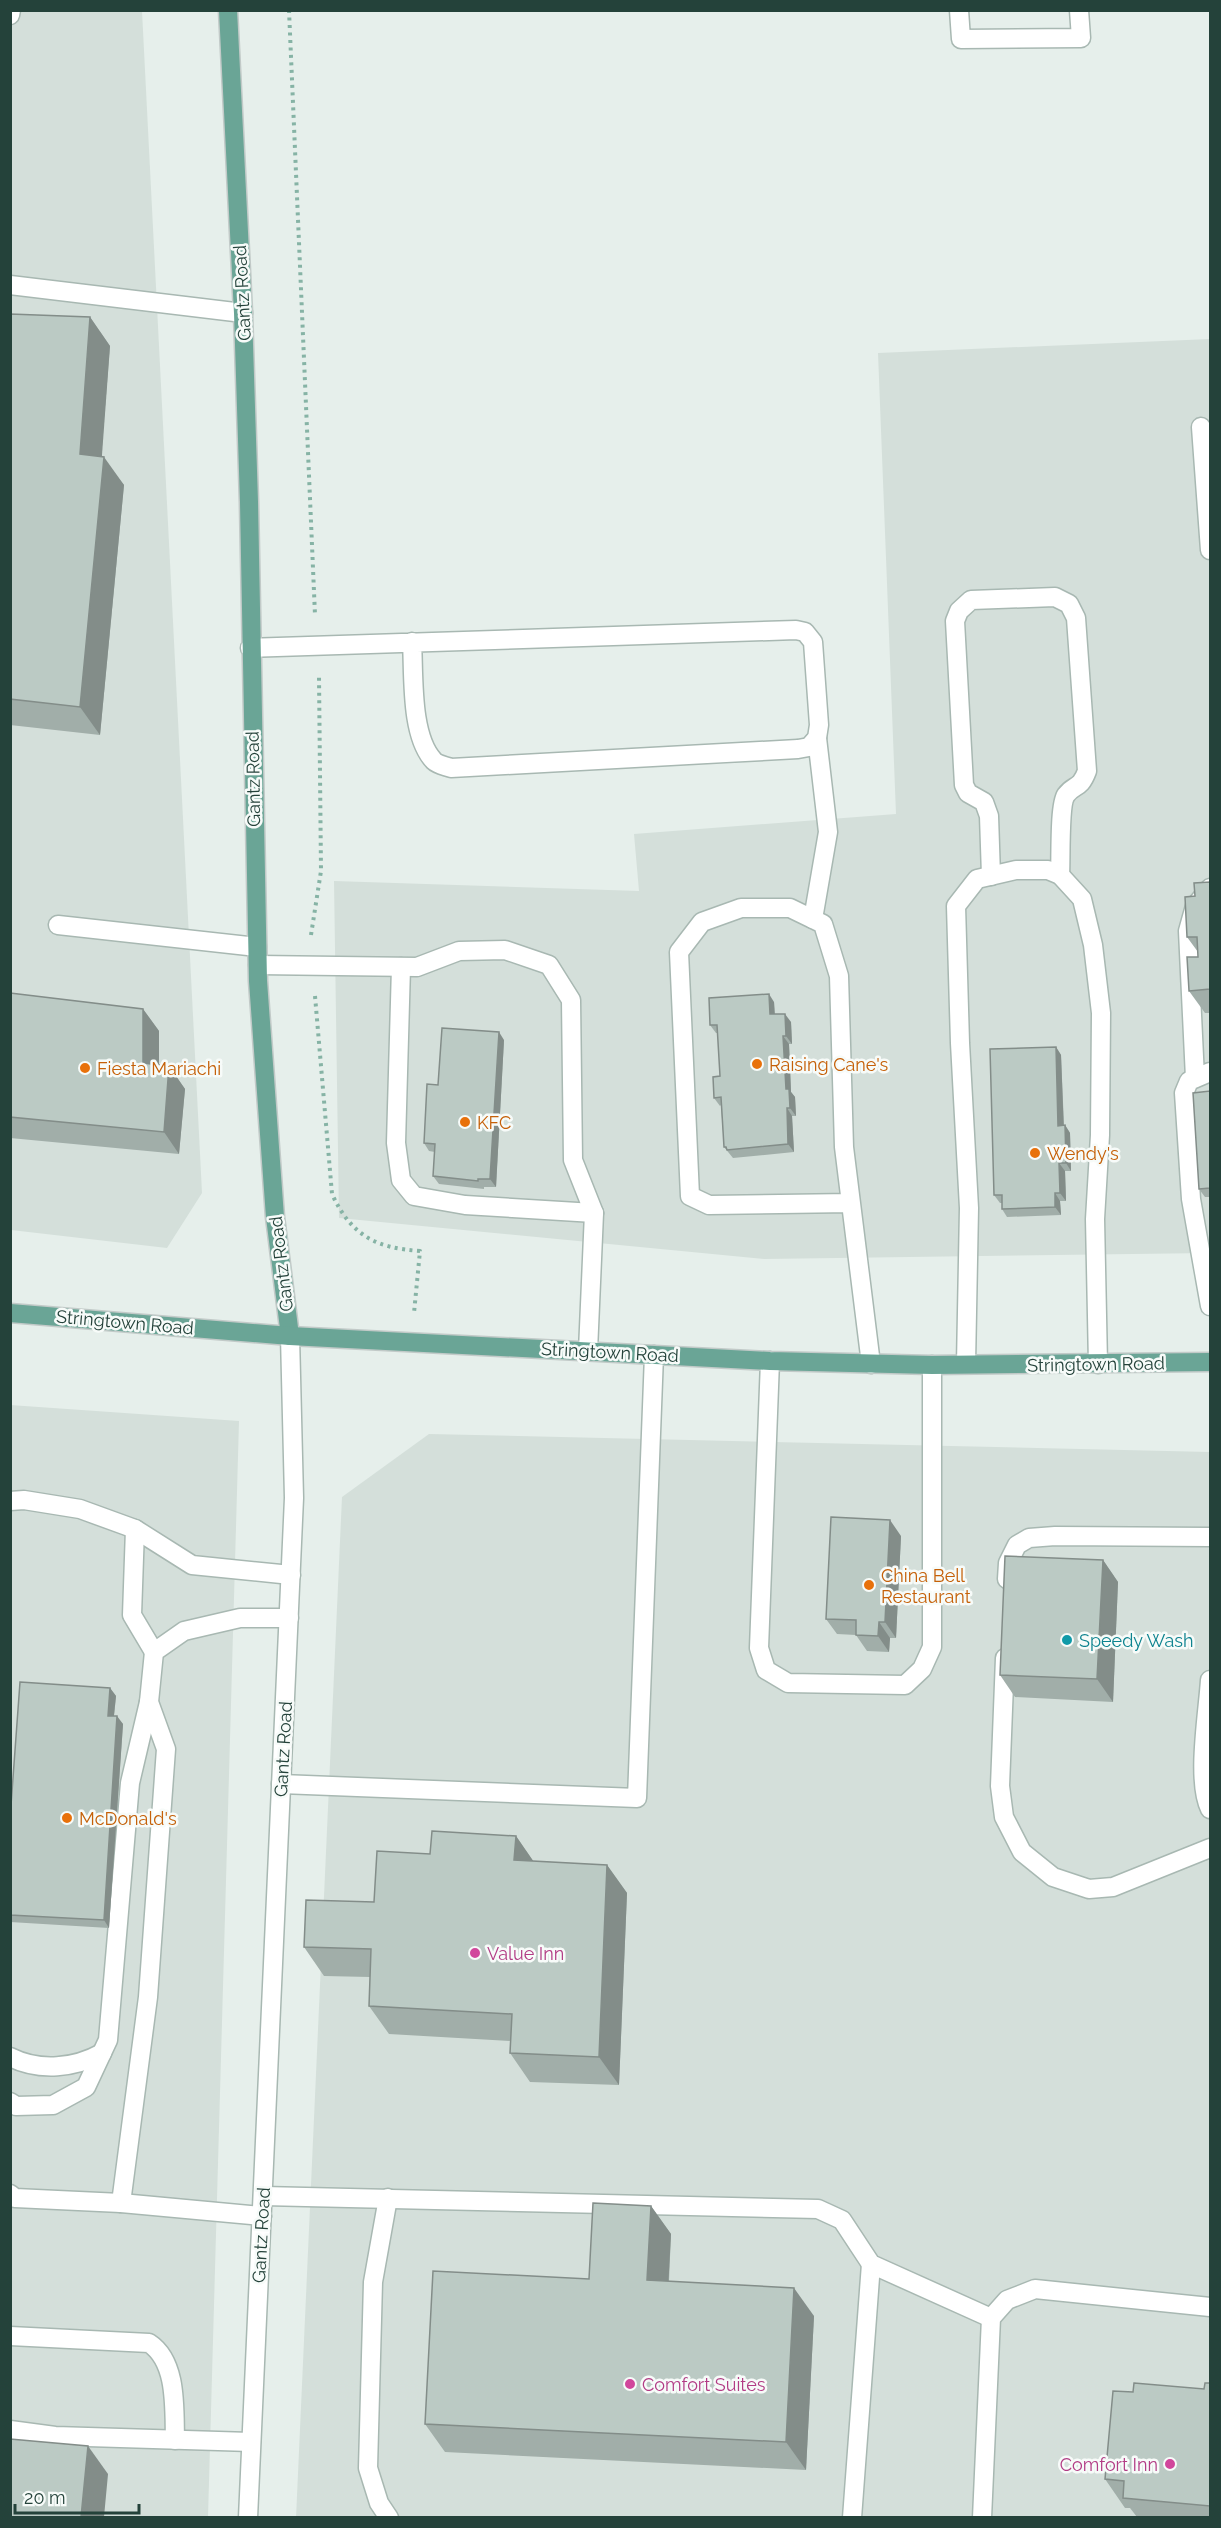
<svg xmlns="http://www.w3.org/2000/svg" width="1221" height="2528" font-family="Raleway,sans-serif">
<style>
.built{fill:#d4dfda}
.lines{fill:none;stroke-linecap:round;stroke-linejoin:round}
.minor-casing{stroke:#a8b8b2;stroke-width:21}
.major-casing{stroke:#c2cac8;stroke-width:21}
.path{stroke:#86b3a5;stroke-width:4;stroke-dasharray:3 4.5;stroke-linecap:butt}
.minor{stroke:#fff;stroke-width:18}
.major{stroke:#6aa596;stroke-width:18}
.wall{fill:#a1aea9}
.shaded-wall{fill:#838d89}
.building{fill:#bbcac4;stroke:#838d89;stroke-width:1.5}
.food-dot{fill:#e8710a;stroke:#f7fbf9;stroke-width:2}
.culture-dot{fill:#0f9aa8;stroke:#f7fbf9;stroke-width:2}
.hotel-dot{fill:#d1479c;stroke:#f7fbf9;stroke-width:2}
.labels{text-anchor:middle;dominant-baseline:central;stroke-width:5;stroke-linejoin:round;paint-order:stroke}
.street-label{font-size:18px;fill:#24423a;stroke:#f7fbf9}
.food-label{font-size:18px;fill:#c56008;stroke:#f7fbf9;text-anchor:start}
.culture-label{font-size:18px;fill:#0d838f;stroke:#f7fbf9;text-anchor:start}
.hotel-label{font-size:18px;fill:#b23c85;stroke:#f7fbf9;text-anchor:start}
</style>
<rect width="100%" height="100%" fill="#e6efeb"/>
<g class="built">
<path d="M11 11H142L202 1193 167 1248 11 1230Z"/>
<path d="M1210 339V1253L764 1259 339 1218 334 881 639 891 634 834 896 814 878 353Z"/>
<path d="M10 1405 239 1421 208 2517H11Z"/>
<path d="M429 1434 1210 1452V2517L296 2518 342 1497Z"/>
</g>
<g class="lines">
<g class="minor-casing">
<g id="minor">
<path d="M959 10 961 39 1081 38 1079 10"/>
<path d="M10 15 11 10"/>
<path d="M10 285 243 313"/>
<path d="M1201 427 1210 550"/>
<path d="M250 648 796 630 805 632 813 642 819 725 817 738 809 747 798 749 451 768C446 766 438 765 434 761 410 736 414 675 412 642"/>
<path d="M991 876 989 816 984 802 968 793 964 785 955 621 959 611 971 600 1055 597 1069 604 1076 618 1087 771C1080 790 1074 784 1066 795 1059 805 1061 861 1060 875"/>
<path d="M813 919 828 832 817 738"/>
<path d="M58 925 257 947"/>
<path d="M258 965 417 967 459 951 505 950 549 965 571 1000 573 1160 594 1213 588 1351"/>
<path d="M401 967 396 1143 401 1180 414 1196 465 1205 594 1213"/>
<path d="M1210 1072 1189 1081 1184 1093 1191 1199 1210 1306"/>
<path d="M1195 1078 1188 931 1195 906 1210 888"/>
<path d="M851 1203 709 1205 690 1196 679 952 702 922 741 908H790L823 924 839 976 844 1147 871 1364"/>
<path d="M770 1361 759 1648 766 1670 788 1683 905 1685 922 1669 932 1647V1365"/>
<path d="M966 1364 969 1208 960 1043 956 906 977 879 1016 870H1048L1060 875 1082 899 1093 945 1101 1013 1100 1135 1095 1219 1098 1364"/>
<path d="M10 1501 24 1500 80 1509 135 1529 192 1565 291 1575"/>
<path d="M135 1529 132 1615 154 1652"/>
<path d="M1007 1579 1008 1563 1017 1545 1029 1538 1055 1536 1210 1537"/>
<path d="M1005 1658 1000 1786 1004 1817 1022 1852 1053 1877 1089 1889 1113 1887 1210 1848"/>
<path d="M1210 1680C1208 1713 1196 1781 1210 1809"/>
<path d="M281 1784 637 1798 654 1355"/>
<path d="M10 2057C40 2072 75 2068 102 2053"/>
<path d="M10 2102 16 2106 53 2105 86 2087 108 2040 130 1783 149 1702"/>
<path d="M10 2194 15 2198 121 2203 262 2216"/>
<path d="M263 2196 818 2209 842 2220 871 2264 991 2318"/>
<path d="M388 2198 373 2282 368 2468 379 2503 389 2518"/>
<path d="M121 2203 148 1997 166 1749 149 1702 154 1652 184 1631 240 1618H289"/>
<path d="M10 2336 149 2343C178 2362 174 2410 175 2440"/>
<path d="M10 2430 55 2436 251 2442"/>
<path d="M248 2518 294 1498 290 1336"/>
<path d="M852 2518 871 2264"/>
<path d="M982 2518 991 2318 1007 2300 1035 2289 1210 2307"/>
</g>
</g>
<g class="major-casing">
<g id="major">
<path d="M228 10 243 313 249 502 258 981 275 1217 290 1336"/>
<path d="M10 1313 290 1336 770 1361 932 1365 1210 1362"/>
</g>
</g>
<g class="path">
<path d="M289 10 315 615"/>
<path d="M311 935 321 871 319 677"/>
<path d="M315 996 332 1194C351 1235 375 1248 420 1251L414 1313"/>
</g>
<use href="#minor" class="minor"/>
<use href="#major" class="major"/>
</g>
<g class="wall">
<path d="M10 314 90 317 110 346 101 457 124 485 100 735 10 725Z"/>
<path d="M1210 882V1013H1205L1189 991 1198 957V952L1187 937Z"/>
<path d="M10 993 143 1009 159 1031V1065L169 1066 185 1089 179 1154 10 1138Z"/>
<path d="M774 1002 775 1014 791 1022 792 1044H789L791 1092 795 1097 796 1116H792L794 1152 733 1158 724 1147 721 1105 720 1106 714 1098 720 1076 718 1033H716L710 1025Z"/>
<path d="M504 1040 496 1187H484V1189L439 1184 433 1176 435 1152 429 1151 424 1143 438 1085Z"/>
<path d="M1056 1047 1061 1055 1064 1125H1065L1070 1133 1071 1171H1065L1066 1201H1060L1061 1215 1007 1217 1002 1209V1203H1000L994 1195Z"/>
<path d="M1210 1091V1197H1205L1199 1189Z"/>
<path d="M901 1536 896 1638H890L889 1652 867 1651 856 1635 837 1634 826 1619Z"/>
<path d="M1103 1560 1118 1582 1113 1702 1015 1697 1000 1675Z"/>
<path d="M110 1688 116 1696 114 1716 123 1724 109 1928 10 1922V1819Z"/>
<path d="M516 1836 533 1861 607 1865 627 1893 619 2085 530 2082 510 2053 511 2041 389 2034 369 2006 370 1977 324 1976 304 1947 374 1902 430 1854Z"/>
<path d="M651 2206 671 2234 669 2281 814 2316 806 2470 445 2452 425 2424 589 2279Z"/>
<path d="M1210 2383V2517H1137L1130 2508H1125L1105 2479 1133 2392 1204 2389Z"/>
</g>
<g class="shaded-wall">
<path d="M90 317 110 346 100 482 80 454Z"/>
<path d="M104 457 124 485 100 735 80 707Z"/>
<path d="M769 994 774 1002 775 1022 770 1014Z"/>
<path d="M143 1009 159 1031V1085L143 1063Z"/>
<path d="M785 1014 791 1022 792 1044 786 1036Z"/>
<path d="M499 1032 504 1040 496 1187 490 1179Z"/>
<path d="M783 1036 789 1044 791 1092 795 1097 796 1116 790 1108 786 1089Z"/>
<path d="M1056 1047 1061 1055 1064 1134 1058 1126Z"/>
<path d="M169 1066 185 1089 179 1154 164 1132Z"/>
<path d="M787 1108 792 1116 794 1152 788 1144Z"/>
<path d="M1065 1125 1070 1133 1071 1171 1066 1163Z"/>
<path d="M1059 1163 1065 1171 1066 1201 1060 1193Z"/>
<path d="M1055 1193 1060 1201 1061 1215 1055 1207Z"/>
<path d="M890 1520 901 1536 896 1638 885 1622Z"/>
<path d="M1103 1560 1118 1582 1113 1702 1097 1679Z"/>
<path d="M879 1622 890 1638 889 1652 878 1636Z"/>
<path d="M110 1688 116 1696 113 1724 108 1716Z"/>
<path d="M117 1716 123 1724 109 1928 104 1920Z"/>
<path d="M516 1836 536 1865 514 1860Z"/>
<path d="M607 1865 627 1893 619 2085 599 2057Z"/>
<path d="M651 2206 671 2234 667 2309 647 2280Z"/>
<path d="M794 2288 814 2316 806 2470 786 2442Z"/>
<path d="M88 2446 108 2474 104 2517H81Z"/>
</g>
<g class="building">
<path d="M10 314 90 317 80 454 104 457 80 707 10 699Z"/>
<path d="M1210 882V989L1189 991 1187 957H1198L1197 937H1187L1185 897 1195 896 1194 883Z"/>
<path d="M10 993 143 1009V1063L169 1066 164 1132 10 1117Z"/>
<path d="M769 994 770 1014H785L786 1036H783L786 1089H789L790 1108H787L788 1144 727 1150 726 1147H724L721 1097 714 1098 713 1077 720 1076 717 1025H710L709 998Z"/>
<path d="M442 1028 499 1032 490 1179H478V1181L433 1176 435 1144 424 1143 427 1084 438 1085Z"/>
<path d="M1056 1047 1058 1126 1065 1125 1066 1163H1059L1060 1193H1055V1207L1002 1209V1195H994L990 1049Z"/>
<path d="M1210 1091V1188L1199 1189 1193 1093Z"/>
<path d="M831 1517 890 1520 885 1622H879L878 1636 856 1635V1620L826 1619Z"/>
<path d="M1005 1556 1103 1560 1097 1679 1000 1675Z"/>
<path d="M20 1682 110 1688 108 1716H117L104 1920 10 1915V1819Z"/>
<path d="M432 1831 516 1836 514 1860 607 1865 599 2057 510 2053 512 2014 369 2006 371 1949 304 1947 306 1900 374 1902 377 1851 430 1854Z"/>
<path d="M593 2203 651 2206 647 2280 794 2288 786 2442 425 2424 433 2271 589 2279Z"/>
<path d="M1134 2383 1204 2389 1205 2383H1210V2506L1123 2498 1124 2481 1105 2479 1113 2391 1133 2392Z"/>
<path d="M10 2439 88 2446 81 2517H10Z"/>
</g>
<g class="food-dot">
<circle cx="757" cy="1064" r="6"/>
<circle cx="85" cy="1068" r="6"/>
<circle cx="465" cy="1122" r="6"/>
<circle cx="1035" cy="1153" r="6"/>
<circle cx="869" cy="1585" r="6"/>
<circle cx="67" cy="1818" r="6"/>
</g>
<circle class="culture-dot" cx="1067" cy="1640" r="6"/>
<g class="hotel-dot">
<circle cx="475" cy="1953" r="6"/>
<circle cx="630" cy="2384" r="6"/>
<circle cx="1170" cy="2464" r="6"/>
</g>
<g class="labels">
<g class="street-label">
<text transform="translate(242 293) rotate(-93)">Gantz Road</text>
<text transform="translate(253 779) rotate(-91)">Gantz Road</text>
<text transform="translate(281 1264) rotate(-97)">Gantz Road</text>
<text transform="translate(125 1322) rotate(5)">Stringtown Road</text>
<text transform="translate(610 1352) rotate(3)">Stringtown Road</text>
<text transform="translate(1096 1364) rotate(-1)">Stringtown Road</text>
<text transform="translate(283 1749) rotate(-87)">Gantz Road</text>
<text transform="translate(261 2235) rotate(-87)">Gantz Road</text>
</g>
<g class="food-label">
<text x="769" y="1064">Raising Cane's</text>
<text x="97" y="1068">Fiesta Mariachi</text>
<text x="477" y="1122">KFC</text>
<text x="1047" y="1153">Wendy's</text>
<text x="881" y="1575">China Bell<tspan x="881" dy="21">Restaurant</tspan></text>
<text x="79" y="1818">McDonald's</text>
</g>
<g class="culture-label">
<text x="1079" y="1640">Speedy Wash</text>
</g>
<g class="hotel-label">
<text x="487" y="1953">Value Inn</text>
<text x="642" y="2384">Comfort Suites</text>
<text x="1158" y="2464" text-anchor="end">Comfort Inn</text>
</g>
</g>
<rect width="1221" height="2528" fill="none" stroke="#24423a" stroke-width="24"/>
<path d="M15 2504v9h124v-9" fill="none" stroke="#24423a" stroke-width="3"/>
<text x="24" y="2504" font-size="18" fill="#24423a" stroke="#f7fbf9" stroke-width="4.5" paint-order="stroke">20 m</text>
</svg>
